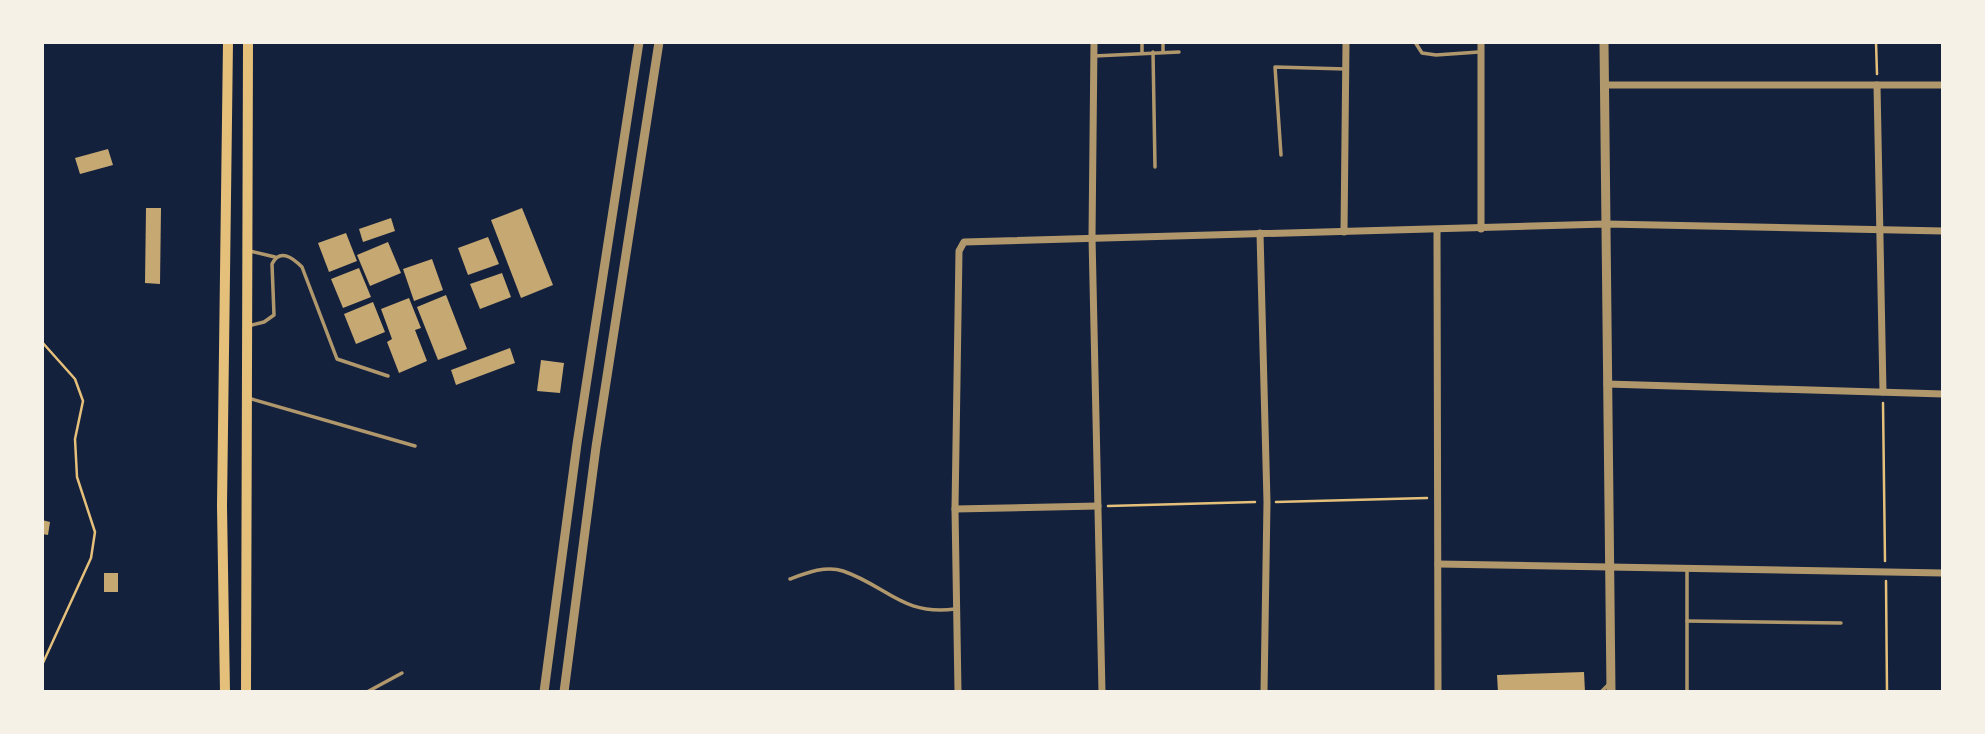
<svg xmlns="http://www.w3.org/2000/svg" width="1985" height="734" font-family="Inter,sans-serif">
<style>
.building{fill:#c6a872}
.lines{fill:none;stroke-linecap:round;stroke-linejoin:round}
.path{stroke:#e5c07b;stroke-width:2.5}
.service{stroke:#b1986c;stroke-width:3.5}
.minor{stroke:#b1986c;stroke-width:7}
.tertiary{stroke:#b1986c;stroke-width:9}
.secondary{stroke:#e5c07b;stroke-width:10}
</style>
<rect width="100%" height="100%" fill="#14213d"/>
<g class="building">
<path d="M108 149 113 165 80 174 75 158Z"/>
<path d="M146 208H161L160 284 145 283Z"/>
<path d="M522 208 553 285 521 298 491 220Z"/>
<path d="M391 218 395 231 363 242 359 229Z"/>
<path d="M346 233 357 261 329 272 318 243Z"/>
<path d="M488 237 499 264 468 275 458 248Z"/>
<path d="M388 242 401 273 370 286 357 255Z"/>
<path d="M432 259 443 290 414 301 403 269Z"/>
<path d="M359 268 371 297 343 308 331 279Z"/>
<path d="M502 273 511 297 480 309 470 284Z"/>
<path d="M446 295 467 349 438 360 417 307Z"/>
<path d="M409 298 421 328 415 330 427 361 399 373 387 342 392 339 381 309Z"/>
<path d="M373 302 385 332 356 344 344 314Z"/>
<path d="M510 348 515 363 456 385 451 370Z"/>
<path d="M541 360 564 363 560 393 537 391Z"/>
<path d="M42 520 50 522 48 535 42 534Z"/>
<rect x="104" y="573" width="14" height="19"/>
<path d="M1584 672 1585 692H1498L1497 675Z"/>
</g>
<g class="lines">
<g class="path">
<path d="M1876 42 1877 74"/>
<path d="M42 342 75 379 83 401 75 439 77 477 95 532 91 558 42 665"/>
<path d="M1883 403 1885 561"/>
<path d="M1276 502 1427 498"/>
<path d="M1108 506 1255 502"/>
<path d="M1886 581 1887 692"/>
</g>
<g class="service">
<path d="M1142 42V52"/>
<path d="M1163 42V52"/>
<path d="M1415 42 1422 53 1436 55 1479 52"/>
<path d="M1153 52 1155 167"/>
<path d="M1094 56 1179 52"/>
<path d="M1281 155 1275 67 1346 69"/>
<path d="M250 251 275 257"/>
<path d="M248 326 264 322 274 315 272 264C280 248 293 258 302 267L337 359 388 376"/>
<path d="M248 398 415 446"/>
<path d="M790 579C806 573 826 565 843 571 887 586 902 616 955 609"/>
<path d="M1687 621 1841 623"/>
<path d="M367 692 402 673"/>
<path d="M1601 692 1609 684"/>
<path d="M1687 692V569"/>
</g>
<g class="minor">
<path d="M1094 42 1092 237 1102 692"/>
<path d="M1605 85H1943"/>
<path d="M1877 85 1883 392"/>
<path d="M1481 229V42"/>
<path d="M1437 230 1438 692"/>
<path d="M1344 232 1346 42"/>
<path d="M1260 233 1267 502 1264 692"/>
<path d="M1607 384 1943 394"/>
<path d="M955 509 1098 506"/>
<path d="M1438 564 1943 573"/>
<path d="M958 692 955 509 959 251 964 242 1606 224 1943 231"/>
</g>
<g class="tertiary">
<path d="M1604 42 1611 692"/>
<path d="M544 692 577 444 639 42"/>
<path d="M564 692 596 447 659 42"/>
</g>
<g class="secondary">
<path d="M225 692 222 506 228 42"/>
<path d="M246 692 248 42"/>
</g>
</g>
<rect width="1985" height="734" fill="none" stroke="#f6f1e7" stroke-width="88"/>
</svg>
